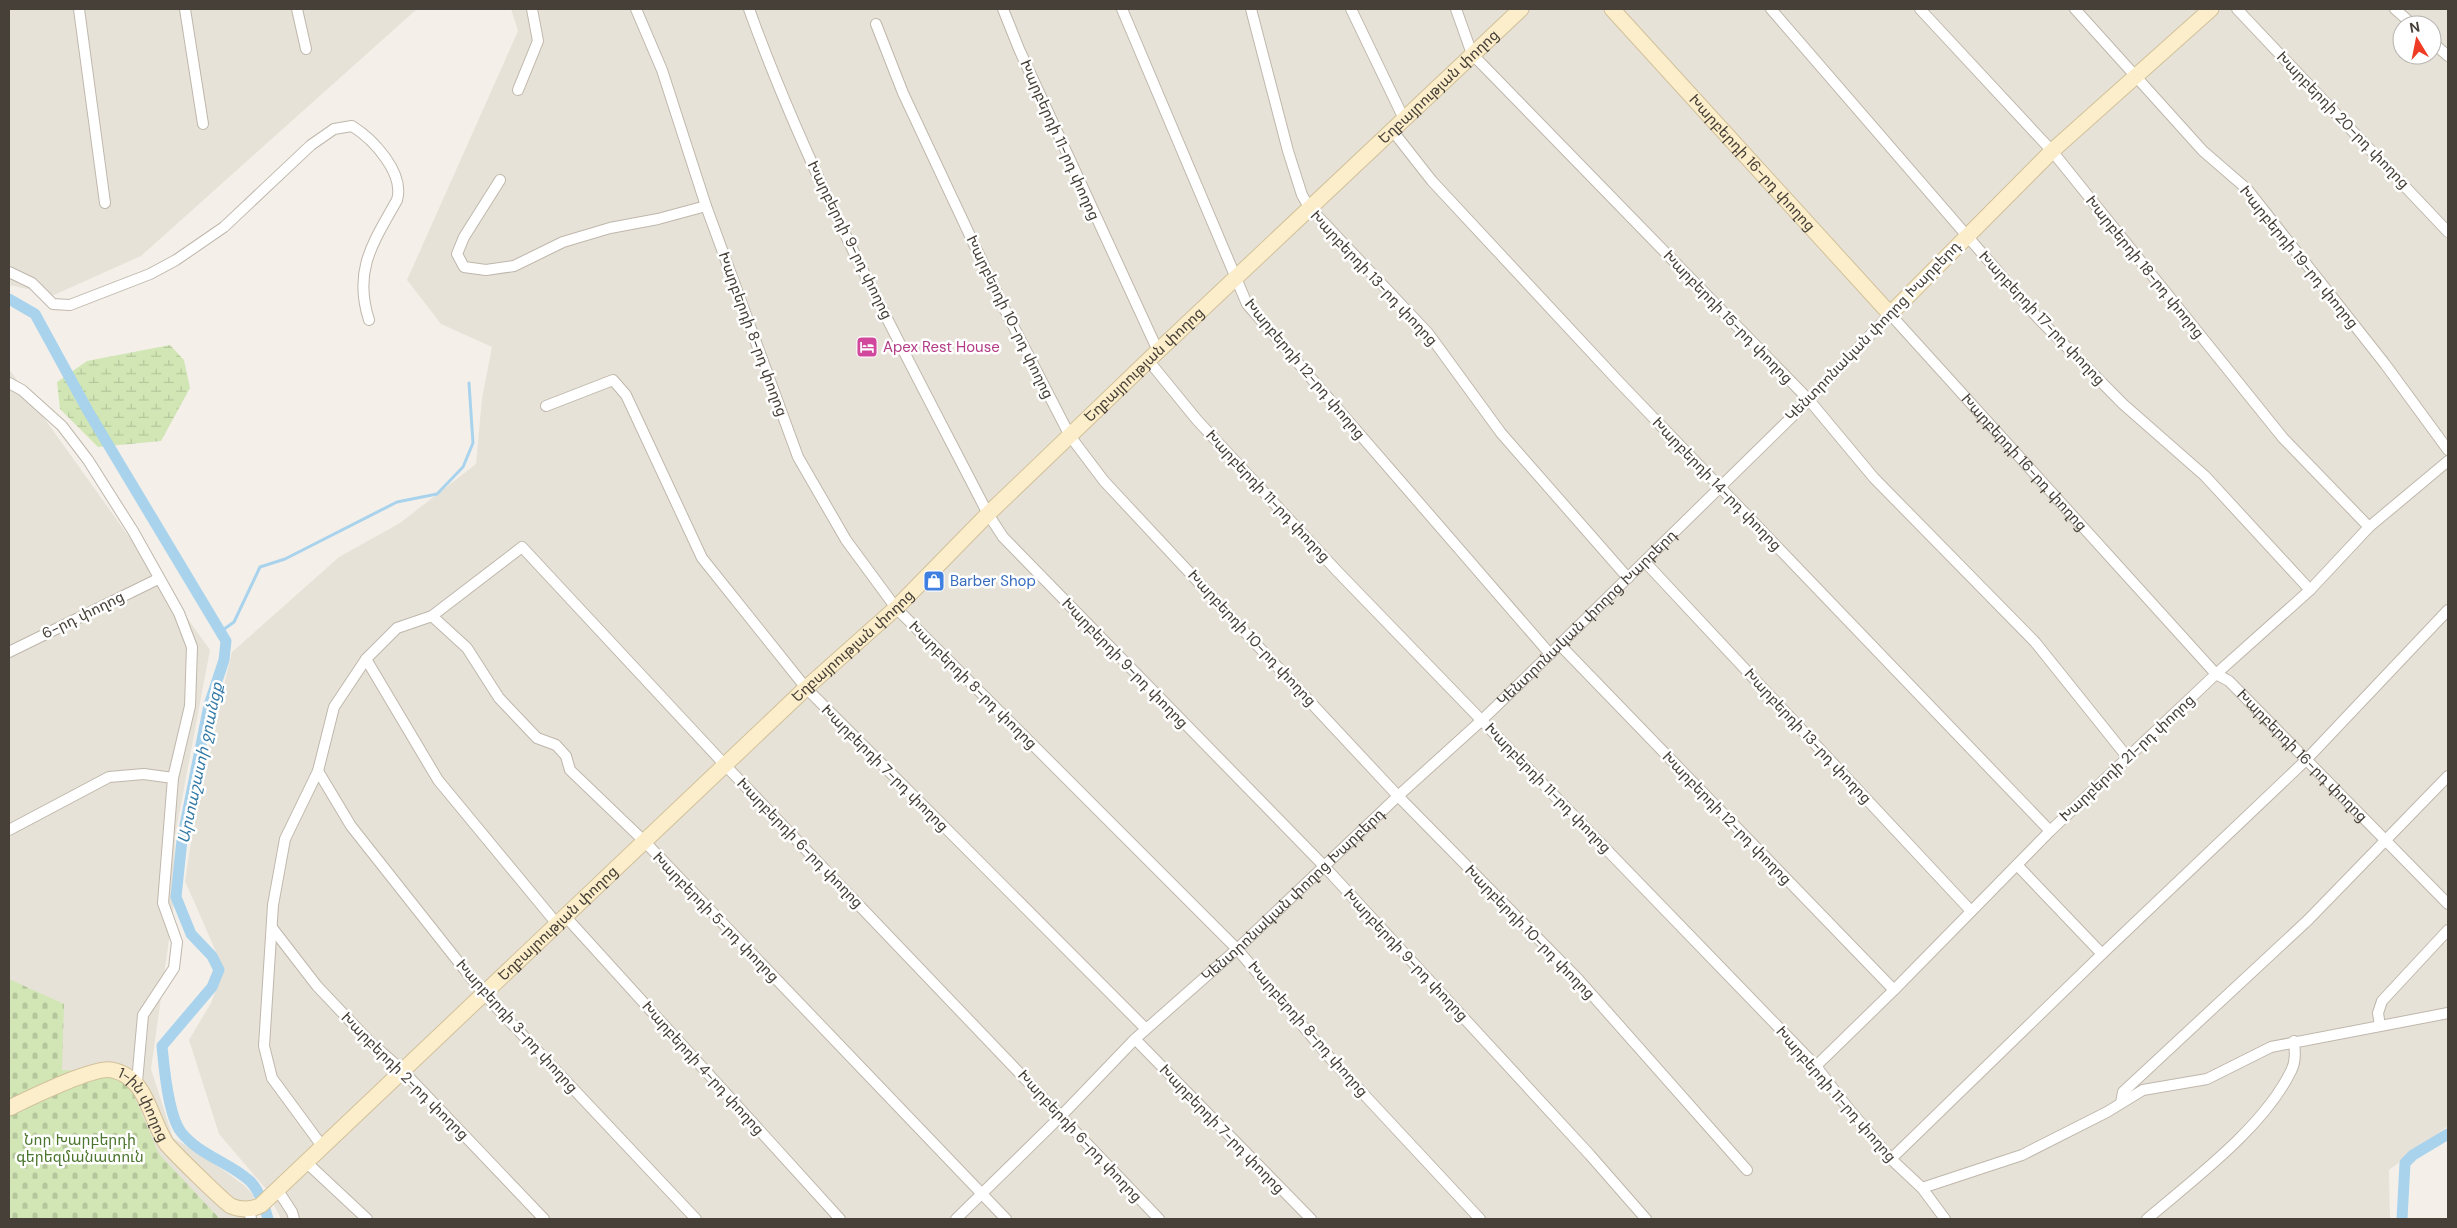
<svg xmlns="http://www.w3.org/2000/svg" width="2457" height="1228" font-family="'DM Sans','Noto Sans Armenian',sans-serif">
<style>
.residential{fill:#e7e2d7;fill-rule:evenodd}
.wetland{fill:url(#wetland-marsh)}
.cemetery{fill:url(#cemetery-stones)}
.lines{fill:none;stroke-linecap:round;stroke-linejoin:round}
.stream{stroke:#a9d3ed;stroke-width:3}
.canal{stroke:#a9d3ed;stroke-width:11}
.street-casing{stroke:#bfb7ac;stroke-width:12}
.secondary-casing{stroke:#d1c19b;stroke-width:17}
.street{stroke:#fff;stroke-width:10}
.secondary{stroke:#fceecb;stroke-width:15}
.labels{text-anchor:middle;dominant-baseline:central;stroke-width:5;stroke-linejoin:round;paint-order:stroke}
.street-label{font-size:15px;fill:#474038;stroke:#fff}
.hotel-label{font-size:15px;fill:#b23c85;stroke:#fff;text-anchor:start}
.shop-label{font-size:15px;fill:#366cbe;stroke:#fff;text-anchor:start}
.park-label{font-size:15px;fill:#4c762e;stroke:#fff}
.water-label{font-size:16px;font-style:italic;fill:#347aa6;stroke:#fff}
</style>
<defs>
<pattern id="wetland-marsh" width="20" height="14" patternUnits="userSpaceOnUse" patternTransform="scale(1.25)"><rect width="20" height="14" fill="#d1e6b4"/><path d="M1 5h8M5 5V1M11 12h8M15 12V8" fill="none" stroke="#b5c69c"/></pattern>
<pattern id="cemetery-stones" width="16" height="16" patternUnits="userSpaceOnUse" patternTransform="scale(1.25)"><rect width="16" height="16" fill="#d1e6b4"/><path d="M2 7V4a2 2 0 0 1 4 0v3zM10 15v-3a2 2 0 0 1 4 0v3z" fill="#b5c69c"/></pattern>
</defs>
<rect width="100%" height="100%" fill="#f4f0e9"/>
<g class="residential">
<path d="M9 9H417L141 256 54 295 9 285Z"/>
<path d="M511 9H2448V1126L2389 1170 2390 1219H281L266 1189 219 1134 189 1040 211 1003 224 970 185 881 200 782 232 652 339 557 400 523 476 464 482 398 492 347 441 324 407 280 518 31ZM2402 25H2432V55H2402Z"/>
<path d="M9 369 210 650 175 836 174 904 151 1069 173 1138 201 1154 245 1186 254 1196 252 1219H9Z"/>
</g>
<path class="wetland" d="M170 345 184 360 190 388 161 441 98 447 60 409 57 382 87 361Z"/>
<path class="cemetery" d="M9 979 64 1004 62 1070 125 1074 159 1154 220 1219H9Z"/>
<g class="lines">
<path class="stream" d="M220 632 234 622 260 567 285 559 397 502 437 494 463 467 473 443 469 383"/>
<g class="canal">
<path d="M9 299 35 314 88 411 226 641 224 660 209 705 182 840 176 897 191 934 212 956 219 970 212 987 162 1046C164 1067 168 1115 181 1132 199 1155 229 1162 250 1181 259 1190 265 1208 268 1219"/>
<path d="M2402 1219 2405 1163 2413 1155 2448 1134"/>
</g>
<g class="street-casing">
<g id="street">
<path d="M79 9 105 203"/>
<path d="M185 9 203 124"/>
<path d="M297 9 306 49"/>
<path d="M636 9 662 70 706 206 798 457 846 540 896 608 1237 949 1331 1059 1480 1219"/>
<path d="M749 9C812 184 903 349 988 514L1003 537 1324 866 1590 1155 1646 1219"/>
<path d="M1003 9 1019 49 1158 351"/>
<path d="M1122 9 1247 304 1550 654"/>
<path d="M1251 9 1288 151 1302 195 1309 207 1428 333 1501 433 1628 578"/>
<path d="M1351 9 1404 119"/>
<path d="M1456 9 1472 54 1809 400 1874 478 2035 642 2128 758"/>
<path d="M1771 9 2038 318 2123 404 2205 476 2310 590"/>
<path d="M1920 9 2052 151 2283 438 2369 527"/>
<path d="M2075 9 2203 151 2247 189 2385 364 2448 450"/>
<path d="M2237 9 2448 232"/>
<path d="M2395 9 2413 25"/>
<path d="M876 24 903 93 1003 306 1070 436 1104 481 1398 796 1578 979 1747 1170"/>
<path d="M2432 42 2448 56"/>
<path d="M518 90 538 41 532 9"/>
<path d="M1392 130 1432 181 1620 383 2050 831"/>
<path d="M500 180 464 237 457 254 464 267 486 270 514 266 563 242 610 228 658 219 706 206"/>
<path d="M9 272 32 283 53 304 70 305 150 274 176 260 224 227 311 145 334 129 352 126C373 139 405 173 397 200 373 243 353 270 369 320"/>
<path d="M1148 360 1197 420 1338 572 1816 1066 1844 1103 1891 1159 1922 1188 1945 1219"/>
<path d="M9 383 22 390 62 426 88 460 133 531 179 613 192 647 190 706 173 778 163 903 177 942 174 968 143 1015 137 1082"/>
<path d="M546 406 613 380 626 395 702 558 806 688 1146 1029"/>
<path d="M1645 562 1971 911"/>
<path d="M432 616 467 648 499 698 537 738 556 745 566 756 570 770 644 841 1006 1219"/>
<path d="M1560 645 1894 990"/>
<path d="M9 652 158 579"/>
<path d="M366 659 438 780 557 924"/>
<path d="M318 771 351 826 483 993 696 1219"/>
<path d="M9 830 109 777 144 774 173 778"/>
<path d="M2017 865 2102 954"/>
<path d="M565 916 840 1219"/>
<path d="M273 929 317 986 370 1042 402 1070 544 1219"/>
<path d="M2380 1026 2378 1013 2382 1001 2448 930"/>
<path d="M1135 1039 1311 1219"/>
<path d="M1816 1066 1894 990 2050 831 2216 674 2310 590 2369 527 2448 461"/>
<path d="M2121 1103 2123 1092 2308 920 2448 776"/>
<path d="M322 1146 272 1078 264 1046 273 905 285 839 318 771 334 707 366 659 397 628 432 616 522 547 725 765 1159 1219"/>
<path d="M1891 1159 2102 954 2305 761 2448 610"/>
<path d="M306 1162 367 1219"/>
<path d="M1922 1188 2022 1155 2107 1112 2143 1090 2207 1079 2271 1047 2448 1013"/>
<path d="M277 1189 292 1212 294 1219"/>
<path d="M249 1209 251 1219"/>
<path id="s1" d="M956 1219 1062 1115 1135 1039 1237 949 1398 796 1482 720 1550 654 1809 400 1890 314 2216 674 2229 681 2448 904"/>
<path d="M2147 1219C2194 1179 2264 1127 2291 1071 2296 1062 2295 1051 2294 1041"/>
</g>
</g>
<g class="secondary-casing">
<g id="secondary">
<path id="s2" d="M1612 9 1890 314 2052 151 2211 9"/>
<path id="s3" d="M9 1108C28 1099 94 1066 112 1070 147 1077 149 1117 166 1143 170 1149 225 1203 231 1206 240 1210 253 1210 261 1205L806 688 896 608 988 514 1158 351 1521 9"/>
</g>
</g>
<use href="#street" class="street"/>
<use href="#secondary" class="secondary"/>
</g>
<defs>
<g id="hotel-square" transform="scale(1.125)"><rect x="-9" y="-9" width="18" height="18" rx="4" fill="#d1479c" stroke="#fff"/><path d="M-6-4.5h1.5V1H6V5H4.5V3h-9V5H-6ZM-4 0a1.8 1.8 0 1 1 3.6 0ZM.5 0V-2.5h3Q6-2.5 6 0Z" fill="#fff"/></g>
<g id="shop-square" transform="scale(1.125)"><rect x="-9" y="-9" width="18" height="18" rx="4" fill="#3f7fe0" stroke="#fff"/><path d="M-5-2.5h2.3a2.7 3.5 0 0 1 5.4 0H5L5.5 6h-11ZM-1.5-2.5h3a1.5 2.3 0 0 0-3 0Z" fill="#fff"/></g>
</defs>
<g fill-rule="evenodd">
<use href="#hotel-square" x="867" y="347"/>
<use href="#shop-square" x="934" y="581"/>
</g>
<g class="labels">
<g class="street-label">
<text stroke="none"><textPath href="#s3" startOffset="1951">Եղբայրության փողոց</textPath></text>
<text transform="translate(2343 120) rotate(46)">Խարբերդի 20-րդ փողոց</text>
<text transform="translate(1060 140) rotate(66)">Խարբերդի 11-րդ փողոց</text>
<text stroke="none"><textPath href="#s2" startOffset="208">Խարբերդի 16-րդ փողոց</textPath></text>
<text transform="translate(850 240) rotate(64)">Խարբերդի 9-րդ փողոց</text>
<text transform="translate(2299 257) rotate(51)">Խարբերդի 19-րդ փողոց</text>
<text transform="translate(2145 267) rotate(51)">Խարբերդի 18-րդ փողոց</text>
<text transform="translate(1374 278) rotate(47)">Խարբերդի 13-րդ փողոց</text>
<text transform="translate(1010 317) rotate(64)">Խարբերդի 10-րդ փողոց</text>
<text transform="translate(1728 317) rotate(46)">Խարբերդի 15-րդ փողոց</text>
<text transform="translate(2042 318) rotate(47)">Խարբերդի 17-րդ փողոց</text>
<text transform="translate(1873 331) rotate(-46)">Կենտրոնական փողոց Խարբերդ</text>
<text transform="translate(753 334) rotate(70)">Խարբերդի 8-րդ փողոց</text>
<text stroke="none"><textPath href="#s3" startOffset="1546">Եղբայրության փողոց</textPath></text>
<text transform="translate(1305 369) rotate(50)">Խարբերդի 12-րդ փողոց</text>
<text stroke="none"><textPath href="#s1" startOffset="1501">Խարբերդի 16-րդ փողոց</textPath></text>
<text transform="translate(1717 484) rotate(46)">Խարբերդի 14-րդ փողոց</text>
<text transform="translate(1268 496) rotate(47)">Խարբերդի 11-րդ փողոց</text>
<text transform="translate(83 615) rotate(-26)">6-րդ փողոց</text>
<text stroke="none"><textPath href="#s1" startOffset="872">Կենտրոնական փողոց Խարբերդ</textPath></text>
<text transform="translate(1252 638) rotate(47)">Խարբերդի 10-րդ փողոց</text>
<text stroke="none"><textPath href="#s3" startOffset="1141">Եղբայրության փողոց</textPath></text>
<text transform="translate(1125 663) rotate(46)">Խարբերդի 9-րդ փողոց</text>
<text transform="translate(973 685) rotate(45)">Խարբերդի 8-րդ փողոց</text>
<text transform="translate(1808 736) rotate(47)">Խարբերդի 13-րդ փողոց</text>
<text stroke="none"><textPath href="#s1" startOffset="1906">Խարբերդի 16-րդ փողոց</textPath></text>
<text transform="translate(2127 758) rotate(-43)">Խարբերդի 21-րդ փողոց</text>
<text transform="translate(885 768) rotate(45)">Խարբերդի 7-րդ փողոց</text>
<text transform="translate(1548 788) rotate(46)">Խարբերդի 11-րդ փողոց</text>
<text transform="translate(1727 818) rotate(46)">Խարբերդի 12-րդ փողոց</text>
<text transform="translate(800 843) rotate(46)">Խարբերդի 6-րդ փողոց</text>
<text stroke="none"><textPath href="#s1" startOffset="468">Կենտրոնական փողոց Խարբերդ</textPath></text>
<text transform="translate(716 917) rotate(46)">Խարբերդի 5-րդ փողոց</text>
<text stroke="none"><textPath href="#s3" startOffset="736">Եղբայրության փողոց</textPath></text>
<text transform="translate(1530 932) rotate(46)">Խարբերդի 10-րդ փողոց</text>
<text transform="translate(1406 955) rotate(47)">Խարբերդի 9-րդ փողոց</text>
<text transform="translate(517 1026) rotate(48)">Խարբերդի 3-րդ փողոց</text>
<text transform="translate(1308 1029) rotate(49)">Խարբերդի 8-րդ փողոց</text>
<text transform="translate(703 1068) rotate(48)">Խարբերդի 4-րդ փողոց</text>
<text transform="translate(405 1076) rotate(45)">Խարբերդի 2-րդ փողոց</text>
<text transform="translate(1836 1094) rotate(49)">Խարբերդի 11-րդ փողոց</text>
<text stroke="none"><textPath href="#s3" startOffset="160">1-ին փողոց</textPath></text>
<text transform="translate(1222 1129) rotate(46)">Խարբերդի 7-րդ փողոց</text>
<text transform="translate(1080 1136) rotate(47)">Խարբերդի 6-րդ փողոց</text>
</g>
<g class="hotel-label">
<text x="883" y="347">Apex Rest House</text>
</g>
<g class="shop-label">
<text x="950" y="581">Barber Shop</text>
</g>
<g class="park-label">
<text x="80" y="1140">Նոր Խարբերդի<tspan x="80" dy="17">գերեզմանատուն</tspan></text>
</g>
<g class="water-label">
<text transform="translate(200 763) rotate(-78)">Արտաշատի ջրանցք</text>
</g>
</g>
<rect width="2457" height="1228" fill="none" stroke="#474038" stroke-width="20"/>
<g transform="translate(2417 40) rotate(350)"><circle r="24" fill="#ffffff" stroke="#b5b3af"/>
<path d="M0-4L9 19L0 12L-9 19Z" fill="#ee3c25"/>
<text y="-8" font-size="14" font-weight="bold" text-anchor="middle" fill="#474038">N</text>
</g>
</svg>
